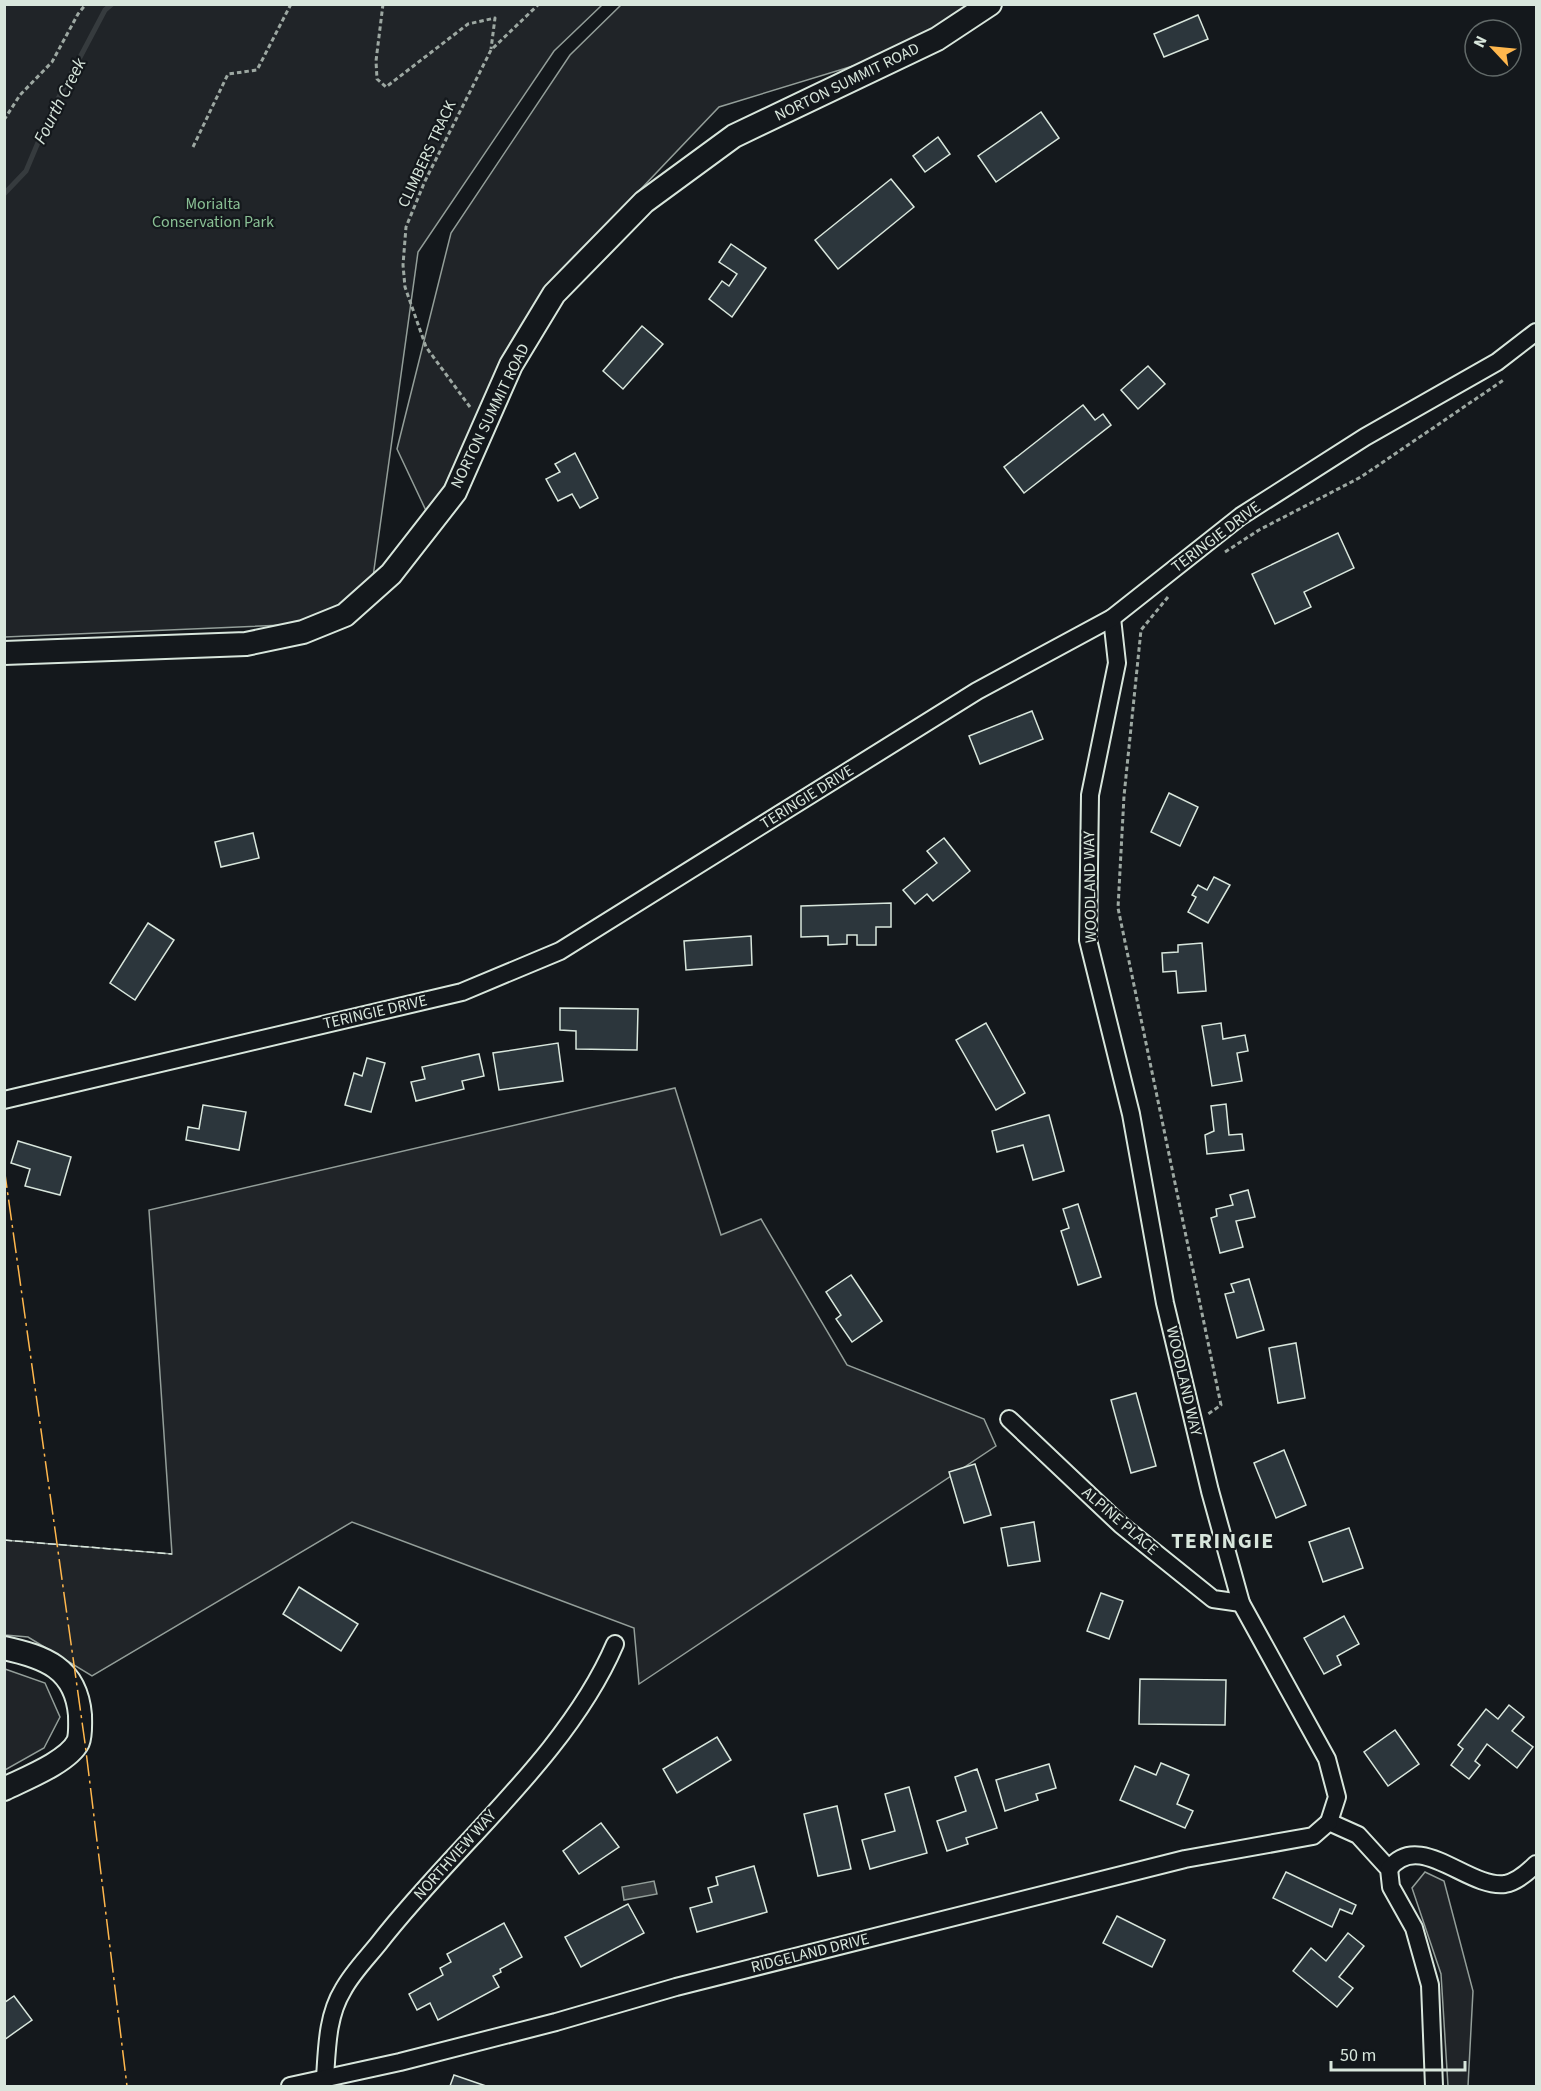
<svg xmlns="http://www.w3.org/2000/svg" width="1541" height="2091" font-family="'Source Sans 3',sans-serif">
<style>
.green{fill:#202428;stroke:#939e99;stroke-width:1.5}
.water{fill:#363b3e;stroke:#939e99;stroke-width:1.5}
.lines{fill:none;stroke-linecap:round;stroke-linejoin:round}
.stream{stroke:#363b3e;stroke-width:5}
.building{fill:#2c363c;stroke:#d8e6dc;stroke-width:1.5}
.minor-casing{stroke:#d8e6dc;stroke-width:20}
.secondary-casing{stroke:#d8e6dc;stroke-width:26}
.path{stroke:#9da8a2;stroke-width:3;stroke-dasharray:4.5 3;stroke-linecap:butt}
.minor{stroke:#14181c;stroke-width:16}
.secondary{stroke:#14181c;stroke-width:22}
.fence{stroke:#d8e6dc;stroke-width:1.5;stroke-dasharray:8 3;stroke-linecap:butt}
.power{stroke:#ffb74d;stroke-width:1.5;stroke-dasharray:21 4.5 3 4.5;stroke-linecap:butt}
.labels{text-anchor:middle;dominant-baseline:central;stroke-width:4.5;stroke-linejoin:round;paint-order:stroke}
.street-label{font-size:16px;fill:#d8e6dc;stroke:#14181c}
.park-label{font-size:16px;fill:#8ac095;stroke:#14181c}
.water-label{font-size:18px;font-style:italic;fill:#d8e6dc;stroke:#14181c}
.district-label{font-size:22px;font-weight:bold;letter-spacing:1.5px;fill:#d8e6dc;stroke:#14181c}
</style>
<rect width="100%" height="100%" fill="#14181c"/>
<g class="green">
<path d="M4 5H602L554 51 418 252 373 577 333 623 5 637Z"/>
<path d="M621 5H970L946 22 866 62 719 107 539 296 429 517 397 449 451 233 570 55Z"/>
<path d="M675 1088 721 1235 761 1219 847 1365 984 1419 996 1446 639 1684 634 1628 352 1522 92 1676 28 1637 5 1635 4 1540 172 1554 149 1210Z"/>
<path d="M5 1669 45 1683 60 1717 44 1748 5 1770Z"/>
<path d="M1425 1872 1444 1881 1473 1991 1468 2086H1448L1441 1974 1412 1888Z"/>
</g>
<path class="water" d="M654 1881 657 1894 624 1900 622 1887Z"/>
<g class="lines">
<path class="stream" d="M4 194 26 171 50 114 105 10 112 4"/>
</g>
<g class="building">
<path d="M1198 15 1208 39 1164 57 1154 34Z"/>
<path d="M1041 112 1059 138 996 182 978 156Z"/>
<path d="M938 137 950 154 925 172 913 156Z"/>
<path d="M891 179 914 207 838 269 815 240Z"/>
<path d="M731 244 766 268 732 317 709 299 722 281 729 286 737 274 719 262Z"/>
<path d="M642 326 663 344 623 389 603 371Z"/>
<path d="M1148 366 1165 384 1138 409 1121 390Z"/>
<path d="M1083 405 1095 420 1103 414 1111 425 1024 493 1004 467Z"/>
<path d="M575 453 598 498 580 508 572 494 558 501 546 479 560 472 555 464Z"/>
<path d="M1338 533 1354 568 1304 592 1311 607 1275 624 1252 574Z"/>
<path d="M1032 711 1043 739 980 764 969 736Z"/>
<path d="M1169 793 1198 807 1180 846 1151 832Z"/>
<path d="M253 833 259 858 221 867 215 842Z"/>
<path d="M944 838 970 871 933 901 927 894 915 904 903 890 937 863 927 851Z"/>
<path d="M1214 877 1230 885 1208 923 1188 912 1196 897 1192 895 1198 885 1207 890Z"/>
<path d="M891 903V927H876V945H857V935H847V944L828 945V936L801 937V906Z"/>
<path d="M148 923 174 940 135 1000 110 983Z"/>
<path d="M751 936 752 965 686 970 684 941Z"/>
<path d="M1202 943 1206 991 1178 993 1176 971 1163 972 1162 953 1178 952V945Z"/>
<path d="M560 1008 638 1009 637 1050 576 1049V1031L560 1030Z"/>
<path d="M986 1023 1025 1093 996 1110 956 1040Z"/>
<path d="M1221 1023 1223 1039 1245 1035 1248 1051 1237 1053 1242 1081 1212 1086 1202 1026Z"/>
<path d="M558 1043 563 1081 499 1090 493 1053Z"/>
<path d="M479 1054 484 1076 462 1081 464 1089 416 1101 411 1082 425 1079 422 1067Z"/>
<path d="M367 1058 385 1063 371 1112 345 1105 354 1073 362 1076Z"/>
<path d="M1226 1104 1229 1135 1242 1134 1244 1150 1207 1154 1205 1135 1214 1131 1211 1106Z"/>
<path d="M203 1105 246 1112 239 1150 186 1140 188 1127 199 1129Z"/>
<path d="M1049 1115 1064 1171 1033 1180 1023 1145 997 1152 992 1131Z"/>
<path d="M18 1141 71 1157 60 1195 25 1186 30 1169 11 1163Z"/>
<path d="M1248 1190 1255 1217 1236 1221 1243 1247 1220 1253 1211 1218 1217 1216 1216 1209 1233 1205 1230 1195Z"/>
<path d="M1078 1204 1101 1277 1078 1285 1061 1231 1069 1228 1063 1209Z"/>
<path d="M851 1275 882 1321 852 1342 836 1319 841 1315 826 1292Z"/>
<path d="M1249 1279 1264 1330 1237 1338 1225 1294 1234 1292 1231 1284Z"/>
<path d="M1296 1343 1305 1398 1278 1403 1269 1348Z"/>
<path d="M1136 1393 1156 1466 1131 1473 1111 1400Z"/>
<path d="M1284 1450 1306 1505 1276 1518 1254 1463Z"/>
<path d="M975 1464 991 1515 964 1523 949 1472Z"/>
<path d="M1034 1522 1040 1561 1008 1566 1001 1528Z"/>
<path d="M1349 1528 1363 1568 1323 1582 1309 1542Z"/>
<path d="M299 1587 358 1624 341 1651 283 1614Z"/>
<path d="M1101 1593 1123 1601 1109 1639 1087 1631Z"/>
<path d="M1344 1616 1359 1644 1337 1656 1341 1665 1324 1674 1304 1638Z"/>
<path d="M1140 1679 1226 1680 1225 1725 1139 1724Z"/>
<path d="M1509 1705 1524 1717 1512 1731 1533 1747 1517 1768 1487 1744 1475 1761 1480 1765 1469 1779 1451 1765 1463 1749 1458 1745 1486 1709 1498 1719Z"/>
<path d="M1395 1730 1419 1764 1388 1786 1364 1752Z"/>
<path d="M717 1737 731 1760 677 1793 663 1769Z"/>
<path d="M1161 1763 1189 1775 1177 1804 1193 1811 1185 1828 1120 1800 1135 1766 1156 1775Z"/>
<path d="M1049 1764 1056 1788 1036 1794 1038 1800 1005 1811 996 1780Z"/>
<path d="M977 1769 997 1828 966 1838 968 1844 947 1851 937 1821 966 1811 955 1777Z"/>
<path d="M909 1787 927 1853 870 1869 862 1840 895 1831 885 1794Z"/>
<path d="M837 1806 851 1869 818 1876 804 1814Z"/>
<path d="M601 1823 619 1847 579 1874 563 1851Z"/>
<path d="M754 1866 767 1912 697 1932 690 1908 712 1902 708 1888 718 1885 716 1877Z"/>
<path d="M1286 1872 1356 1905 1352 1914 1340 1909 1332 1927 1273 1898Z"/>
<path d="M628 1904 644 1933 581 1967 565 1937Z"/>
<path d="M1117 1916 1165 1940 1152 1967 1103 1943Z"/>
<path d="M504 1923 522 1957 500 1969 501 1972 493 1976 499 1987 438 2020 430 2003 417 2010 409 1994 443 1975 440 1968 451 1962 447 1954Z"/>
<path d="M1348 1933 1364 1946 1339 1977 1353 1988 1337 2007 1293 1971 1311 1948 1326 1961Z"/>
<path d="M14 1996 32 2020 4 2040V2003Z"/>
<path d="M454 2075 486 2086H450Z"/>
</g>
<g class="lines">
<g class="minor-casing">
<g id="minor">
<path d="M1112 618 1117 663 1090 795 1088 940 1131 1114 1165 1303 1210 1491 1241 1603 1327 1759 1337 1797 1329 1822 1358 1835 1389 1869 1391 1887 1414 1928 1430 1985 1434 2086"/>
<path d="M4 1100 462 992 560 951 977 691 1112 618 1241 516 1365 437 1497 362 1536 332"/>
<path d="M1009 1419 1121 1525 1213 1599 1241 1603"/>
<path d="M1389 1869C1419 1829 1468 1889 1505 1884 1516 1882 1528 1872 1536 1864"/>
<path d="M325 2078C327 2049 327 2016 343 1990 352 1973 367 1958 379 1943 454 1846 567 1756 615 1644"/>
<path d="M290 2086 400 2062 556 2022 676 1987 1185 1859 1313 1836 1329 1822"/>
</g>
</g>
<g class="secondary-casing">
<g id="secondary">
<path d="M4 653 246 644 303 632 345 615 391 574 455 492 511 365 554 294 644 202 734 136 937 39 990 4"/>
<path d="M4 1648C45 1657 76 1668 80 1715 80 1722 81 1735 78 1742 68 1762 24 1779 4 1789"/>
</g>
</g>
<g class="path">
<path d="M383 4 376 61 377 79 386 87 468 24 495 18 491 49"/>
<path d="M4 120 20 95 52 62 78 14 86 4"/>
<path d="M193 147 228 74 257 70 291 4"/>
<path d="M470 407 426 347 405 287 403 265 406 227 425 181 491 50 539 4"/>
<path d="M1225 552 1259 530 1361 477 1505 379"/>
<path d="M1168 597 1141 630 1124 796 1118 908 1221 1405 1208 1414"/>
</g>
<use href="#minor" class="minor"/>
<use href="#secondary" class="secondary"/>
<path class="fence" d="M4 1540 172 1554"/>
<path class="power" d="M4 1167 85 1743 127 2086"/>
</g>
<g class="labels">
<g class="street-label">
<text transform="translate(847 82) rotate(-26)">NORTON SUMMIT ROAD</text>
<text transform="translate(427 154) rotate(-65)">CLIMBERS TRACK</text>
<text transform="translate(490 416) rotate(-64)">NORTON SUMMIT ROAD</text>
<text transform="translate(1216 537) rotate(-37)">TERINGIE DRIVE</text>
<text transform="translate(807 797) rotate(-32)">TERINGIE DRIVE</text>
<text transform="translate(1090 887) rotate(-91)">WOODLAND WAY</text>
<text transform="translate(375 1012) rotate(-13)">TERINGIE DRIVE</text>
<text transform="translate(1184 1381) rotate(77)">WOODLAND WAY</text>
<text transform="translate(1120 1521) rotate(41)">ALPINE PLACE</text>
<text transform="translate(455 1855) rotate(-48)">NORTHVIEW WAY</text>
<text transform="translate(810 1953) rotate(-14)">RIDGELAND DRIVE</text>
</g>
<g class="park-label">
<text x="213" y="204">Morialta<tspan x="213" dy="18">Conservation Park</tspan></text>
</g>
<g class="water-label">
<text transform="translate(60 101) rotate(-63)">Fourth Creek</text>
</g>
<g class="district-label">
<text x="1223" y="1541">TERINGIE</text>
</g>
</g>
<rect width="1541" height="2091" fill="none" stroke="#d8e6dc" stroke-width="12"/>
<g transform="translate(1493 48) rotate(296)"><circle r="28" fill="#14181c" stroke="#626a69" stroke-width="1.5"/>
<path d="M0-4.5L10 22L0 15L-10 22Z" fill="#ffb74d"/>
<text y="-9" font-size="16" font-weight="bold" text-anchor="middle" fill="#d8e6dc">N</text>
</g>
<path d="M1331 2061v9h134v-9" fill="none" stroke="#d8e6dc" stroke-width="3"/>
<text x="1340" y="2061" font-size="18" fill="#d8e6dc" stroke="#14181c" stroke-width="4.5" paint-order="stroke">50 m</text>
</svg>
